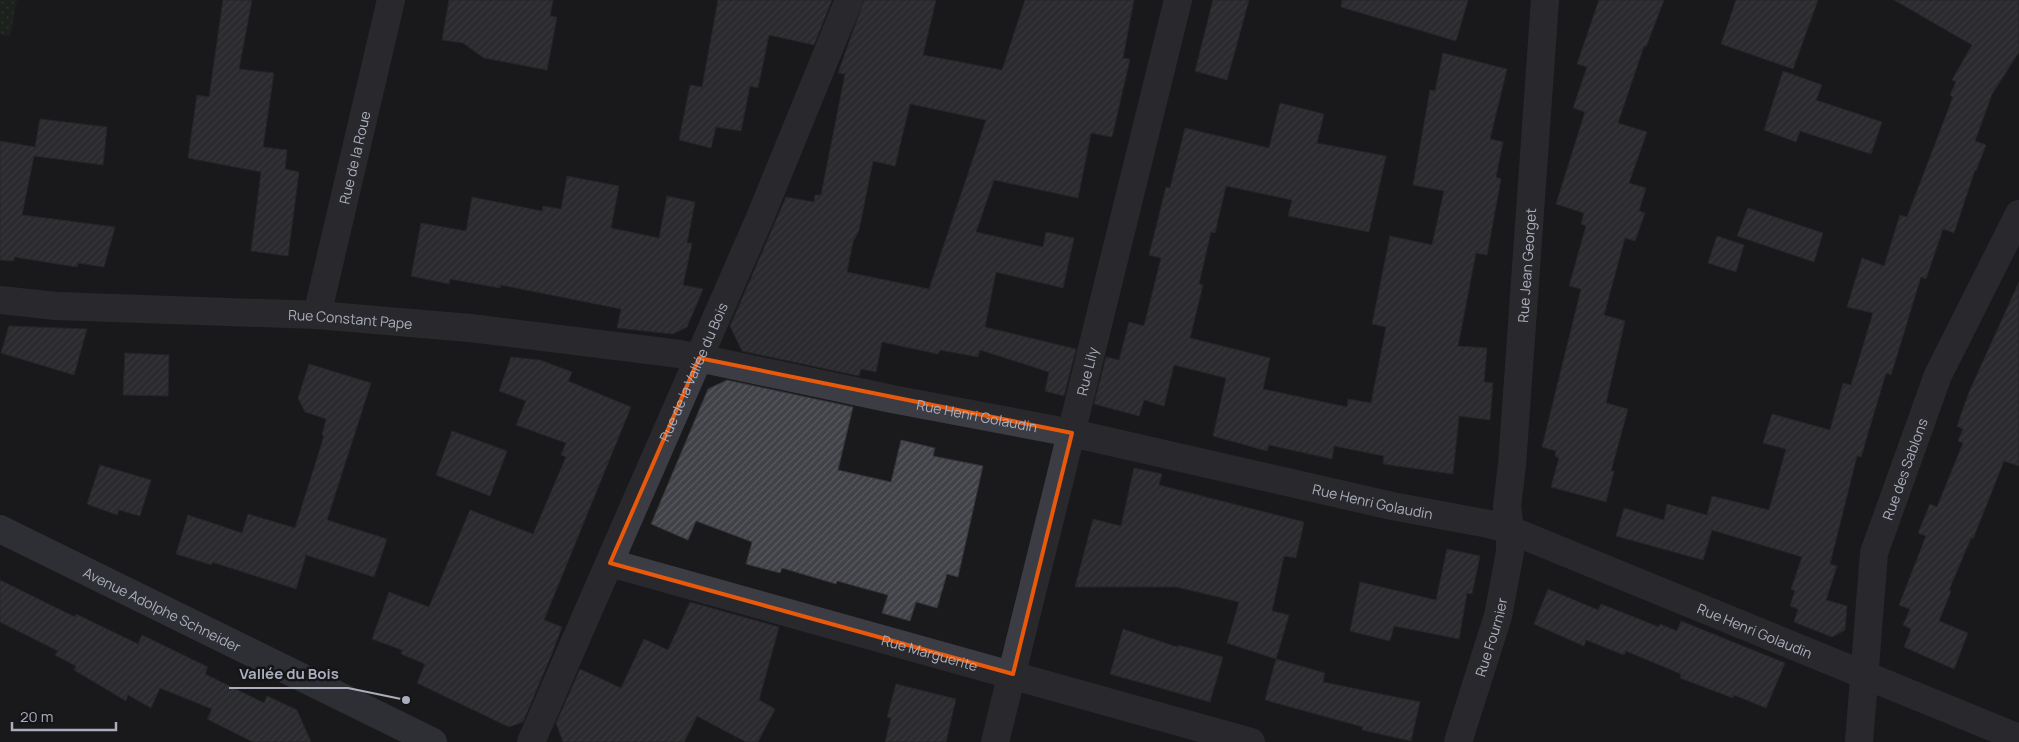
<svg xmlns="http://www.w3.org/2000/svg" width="2019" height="742" font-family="Manrope,sans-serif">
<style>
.garden{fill:url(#garden-dots)}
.building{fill:url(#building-hatch);stroke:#343339;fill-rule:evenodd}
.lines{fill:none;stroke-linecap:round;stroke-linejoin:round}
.street{stroke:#3c3d44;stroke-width:28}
.secondary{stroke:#484a52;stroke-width:28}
.marked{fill:none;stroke:#e8590c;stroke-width:4;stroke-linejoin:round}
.labels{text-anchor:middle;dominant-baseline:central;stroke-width:5;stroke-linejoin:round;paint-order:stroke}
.street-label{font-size:14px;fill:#abafbd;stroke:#151518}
.leader{fill:none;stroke:#abafbd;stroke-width:2}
.callout-dot{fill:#abafbd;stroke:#151518;stroke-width:2}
.callout-label{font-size:15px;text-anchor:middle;font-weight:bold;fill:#abafbd;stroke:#151518;stroke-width:5;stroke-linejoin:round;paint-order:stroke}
</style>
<defs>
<pattern id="garden-dots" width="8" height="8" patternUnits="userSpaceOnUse" patternTransform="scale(1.25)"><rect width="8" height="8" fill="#212b23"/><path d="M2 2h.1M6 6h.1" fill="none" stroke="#3f4741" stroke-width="1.8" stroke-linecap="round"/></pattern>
<pattern id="building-hatch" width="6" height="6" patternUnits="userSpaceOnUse" patternTransform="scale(1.25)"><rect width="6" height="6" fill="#414247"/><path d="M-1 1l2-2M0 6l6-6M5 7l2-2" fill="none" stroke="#5a5b60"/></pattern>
</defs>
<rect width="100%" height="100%" fill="#1a1a1c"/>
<path class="garden" d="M0 0H17L10 36 0 34Z"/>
<g class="building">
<path d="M223 0H252L239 69 274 73 263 147 287 150 285 169 299 172 288 256 251 251 261 172 188 158 197 95 209 97Z"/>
<path d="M449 0H553L550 16 557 17 547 70 484 58 463 43 442 40Z"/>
<path d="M718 0H832L814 45 769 35 758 88 750 86 741 131 716 127 711 148 679 140 690 85 702 87Z"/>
<path d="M864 0H936L923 55 1002 70 1025 0H1134L1123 58 1130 59 1112 137 1091 133 1078 198 994 180 976 232 1043 247 1046 232 1074 238 1063 288 996 272 985 327 1076 349 1064 396 1045 391 1049 372 980 350 978 357 940 350 938 354 882 342 876 372 861 369 859 376 742 351 730 326 786 197 814 202 815 195H821L845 74 838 73ZM910 104 986 120 929 289 847 272 853 242 859 230 873 161 895 166Z"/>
<path d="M1213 0H1249L1227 80 1195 71Z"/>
<path d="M1342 0H1468L1456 41 1341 7Z"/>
<path d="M1599 0H1664L1646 47 1644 46 1618 123 1647 132 1629 183 1646 188 1639 211 1645 213 1635 241 1625 238 1604 315 1625 321 1606 403 1628 409 1611 471H1614L1606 502 1551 487 1559 458 1555 456 1556 451 1542 447 1581 289 1569 286 1586 226 1581 224 1584 213 1556 204 1585 112 1573 108 1587 67 1577 64Z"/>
<path d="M1736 0H1818L1793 69 1721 44Z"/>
<path d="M1894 0H2019V52L1992 94 1975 141 1986 145 1976 171 1975 170 1954 233 1943 229 1926 279 1921 277 1891 375 1886 373 1861 457 1857 456 1830 564 1837 566 1826 600 1847 606 1845 630 1832 637 1794 622 1798 609 1790 606 1795 591 1791 589 1802 557 1712 530 1703 560 1616 536 1624 508 1664 520 1667 504 1707 515 1712 496 1769 510 1786 449 1763 443 1772 414 1830 430 1843 383 1851 385 1873 313 1847 307 1862 258 1884 266 1900 215 1907 217 1953 97 1950 95 1956 82 1952 80 1972 45Z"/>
<path d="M1443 53 1507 69 1490 139 1503 142 1496 177 1501 179 1487 255 1476 253 1458 346 1487 348 1484 382 1493 383 1490 420 1459 416 1453 474 1383 464 1384 456 1334 446 1332 459 1269 445 1267 451 1213 436 1226 378 1174 365 1164 406 1144 400 1139 416 1094 404 1106 357 1119 360 1129 322 1144 326 1161 258 1149 255 1166 187 1170 188 1185 128 1269 148 1280 103 1324 114 1317 143 1386 156 1369 232 1288 216 1292 200 1226 186 1215 233 1211 232 1199 284 1203 285 1190 338 1270 358 1263 389 1347 407 1348 399 1371 403 1386 327 1372 324 1390 236 1432 245 1444 191 1413 185 1430 90 1435 91Z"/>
<path d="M1783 71 1822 85 1816 100 1882 122 1871 154 1800 131 1796 142 1764 130Z"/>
<path d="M40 119 107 127 103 165 34 156 22 215 115 227 104 267 78 263 77 267 14 257V261L0 260V141L35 147Z"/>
<path d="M567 176 619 186 611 228 659 238 667 196 695 202 687 243H692L683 285 703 289 687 327 673 334 617 328 621 309 501 285 500 288 450 279 449 284 411 276 421 223 466 231 472 197 542 211 543 206 561 209Z"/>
<path d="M1748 208 1823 233 1814 262 1737 236Z"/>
<path d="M1717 236 1744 245 1736 272 1708 263Z"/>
<path d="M2019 282V466L2004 461 1973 539 1971 538 1949 590 1951 591 1939 621 1968 633 1954 669 1904 647 1911 629 1903 625 1910 609 1899 605 1926 536 1918 533 1930 504 1937 507 1963 443 1958 441 1963 429 1957 426 1969 392Z"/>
<path d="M9 326 87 329 74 375 1 353Z"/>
<path d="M125 353 169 355 168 396 123 395Z"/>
<path d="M511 357 540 360 572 372 568 381 631 407 544 620 562 627 551 656 523 722 509 727 417 683 425 664 401 654 402 650 372 639 389 592 429 607 470 510 533 534 566 457 561 455 566 443 516 425 526 401 499 391Z"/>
<path d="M309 364 371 383 327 520 387 539 374 577 306 555 296 589 212 562V565L176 554 188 515 242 533 248 514 295 528 324 436 322 435 326 419 305 412 298 398Z"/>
<path d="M727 380 853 407 838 470 891 482 901 440 935 448 933 456 983 466 958 577 947 574 937 608 916 602 910 621 882 613 888 595 837 581 836 584 782 568 780 573 746 564 752 542 696 521 688 540 651 524 708 389Z"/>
<path d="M452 431 507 451 490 496 436 475Z"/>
<path d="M100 465 151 480 140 516 119 510 117 515 87 504Z"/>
<path d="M1134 468 1162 474 1159 485 1304 522 1296 558 1284 556 1272 611 1289 615 1276 659 1227 643 1239 602 1177 587H1075L1093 519 1121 526Z"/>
<path d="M1447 549 1480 556 1472 594 1467 593 1459 639 1394 626 1390 641 1350 631 1360 582 1436 600Z"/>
<path d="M0 580 75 617 76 614 138 644 142 635 208 667 205 674 264 703 267 696 297 710 311 742H253L207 719 212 709 160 688 151 708 128 695 126 701 74 670 76 666 55 655 58 651 0 622Z"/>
<path d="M1548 589 1598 610 1601 604 1659 627 1660 624 1677 631 1681 621 1785 663 1766 708 1734 695 1733 698 1680 678 1681 674 1626 651 1624 655 1586 640 1584 646 1534 624Z"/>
<path d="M690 602 779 627 759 700 775 709 758 742H746L697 716 684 742H563L556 723 580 669 621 688 644 639 668 650Z"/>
<path d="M1123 629 1177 647 1178 645 1223 657 1210 702 1110 674Z"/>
<path d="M1276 659 1325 673 1323 682 1420 702 1411 741 1362 730 1363 727 1265 700Z"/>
<path d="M896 684 956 699 946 742H885L891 718 887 717Z"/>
</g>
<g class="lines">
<g class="street">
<path id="s1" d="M0 300 56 306 317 315 470 328 680 354 892 399 1072 433 1392 506 1489 524 1510 530 2019 738"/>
<path id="s2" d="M317 315 391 0"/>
<path id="s3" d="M610 563 1251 742"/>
<path id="s4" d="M531 742 759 220 849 0"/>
<path id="s5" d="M995 742 1178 0"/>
<path id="s6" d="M1458 742 1498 616 1510 552V530L1507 506 1512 465 1545 0"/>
<path id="s7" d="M1859 742 1874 553 1938 375 2019 214"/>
</g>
<path class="secondary" id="s8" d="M0 529 433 742"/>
</g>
<path d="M0 0H2019V742H0ZM699 358 1072 433 1013 674 610 563Z" fill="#1a1a1c" fill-opacity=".55" fill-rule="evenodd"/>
<path class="marked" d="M699 358 1072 433 1013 674 610 563Z"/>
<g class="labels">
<g class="street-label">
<text stroke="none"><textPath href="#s2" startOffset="162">Rue de la Roue</textPath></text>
<text stroke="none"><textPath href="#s6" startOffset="485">Rue Jean Georget</textPath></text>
<text stroke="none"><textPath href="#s1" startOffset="351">Rue Constant Pape</textPath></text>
<text stroke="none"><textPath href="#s5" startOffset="382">Rue Lily</textPath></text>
<text stroke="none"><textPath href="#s4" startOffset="404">Rue de la Vallée du Bois</textPath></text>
<text stroke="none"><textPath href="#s1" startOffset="986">Rue Henri Golaudin</textPath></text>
<text stroke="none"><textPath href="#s7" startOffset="279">Rue des Sablons</textPath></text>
<text stroke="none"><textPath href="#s1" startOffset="1391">Rue Henri Golaudin</textPath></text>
<text stroke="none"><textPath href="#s8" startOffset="181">Avenue Adolphe Schneider</textPath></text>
<text stroke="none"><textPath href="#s1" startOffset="1796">Rue Henri Golaudin</textPath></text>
<text stroke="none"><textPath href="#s6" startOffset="110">Rue Fournier</textPath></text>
<text stroke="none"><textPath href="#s3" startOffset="332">Rue Marguerite</textPath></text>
</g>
</g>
<path class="leader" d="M406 700L348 688H229"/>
<circle class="callout-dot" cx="406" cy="700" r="5"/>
<g class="callout-label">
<text x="289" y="679">Vallée du Bois</text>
</g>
<path d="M12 722v8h104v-8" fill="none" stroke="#abafbd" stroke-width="2.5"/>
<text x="20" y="722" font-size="15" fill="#abafbd" stroke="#151518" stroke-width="4" paint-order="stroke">20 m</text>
</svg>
